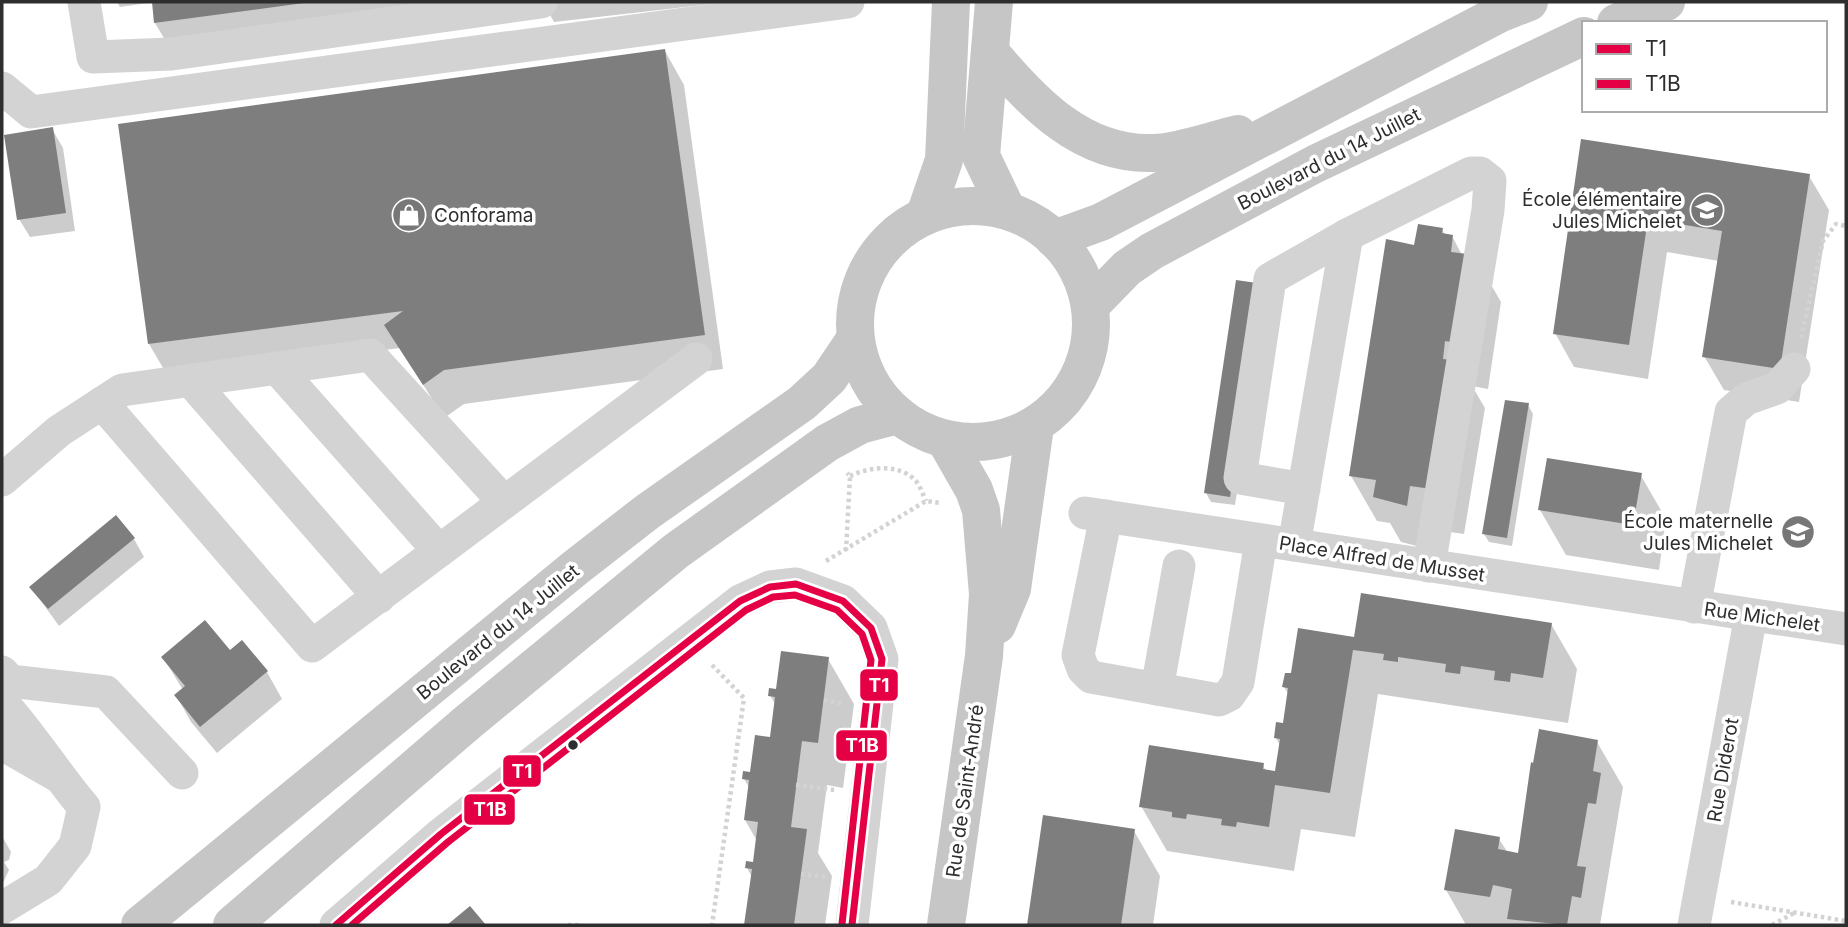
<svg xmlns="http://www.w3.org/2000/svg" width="1848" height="927" font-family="Inter,sans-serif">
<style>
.shadow{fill:#0003}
.building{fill:#7e7e7e}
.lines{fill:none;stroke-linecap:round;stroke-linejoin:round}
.path{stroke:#d3d3d3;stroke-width:4.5;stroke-dasharray:3.5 3.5;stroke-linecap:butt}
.minor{stroke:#d3d3d3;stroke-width:33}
.major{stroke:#c6c6c6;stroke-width:38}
.bus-1-casing{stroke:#fff;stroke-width:12}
.bus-2-casing{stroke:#fff;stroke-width:12}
.bus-1{stroke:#e50046;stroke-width:7}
.bus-2{stroke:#e50046;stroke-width:7}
.bus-dot{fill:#2e2e2e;stroke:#fff;stroke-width:2.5}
.labels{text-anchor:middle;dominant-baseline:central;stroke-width:7;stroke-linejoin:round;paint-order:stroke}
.street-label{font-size:19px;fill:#2e2e2e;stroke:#fff}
.poi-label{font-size:19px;fill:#2e2e2e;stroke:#fff;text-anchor:end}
.line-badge{stroke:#fff;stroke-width:2.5}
.badge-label{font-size:19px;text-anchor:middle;font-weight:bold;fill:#fff}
</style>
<rect width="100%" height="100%" fill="#fff"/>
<g class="shadow">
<path d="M117 2H534L175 57 155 23 154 2 120 7Z"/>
<path d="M543 2H729L554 22Z"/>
<path d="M665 51 684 85 723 369 464 404 444 418 400 348 169 378 149 344Z"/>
<path d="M52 129 63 148 75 231 30 237 19 219Z"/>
<path d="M1583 141 1809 176 1829 210 1799 402 1724 390 1704 356 1719 261 1667 252 1648 379 1574 367 1555 333Z"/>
<path d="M1442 229 1445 235 1452 236 1462 255 1475 257 1501 302 1488 389 1472 386 1485 408 1464 534 1436 530 1433 550 1401 542 1390 523 1377 521 1351 476 1415 247Z"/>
<path d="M1268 294 1235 505 1211 502 1206 493Z"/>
<path d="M1528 405 1533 414 1512 546 1489 542 1484 534Z"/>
<path d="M1640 474 1666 519 1659 570 1566 555 1540 510Z"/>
<path d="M134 539 144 557 59 626 31 587Z"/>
<path d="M1551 624 1577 669 1568 723 1378 694 1355 837 1301 829 1294 871 1167 851 1141 806 1263 765 1266 771 1277 773 1281 747 1276 738 1284 728 1289 695 1284 687 1292 675 1355 639Z"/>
<path d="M230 652 267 672 282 699 217 753 191 722 176 695 183 690 163 657Z"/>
<path d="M828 659 854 704 843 788 827 785 818 853 832 876 825 925H746L752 877 747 868 754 864 757 841 745 820 749 787 744 779 751 777 772 739 775 704 770 695Z"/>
<path d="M1597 742 1623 787 1600 925H1466L1446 890 1499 839 1508 853 1519 855Z"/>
<path d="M1045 817 1134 831 1160 876 1153 925H1029Z"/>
<path d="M2 836 11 852 9 860 4 862 9 870 2 885Z"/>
</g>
<g class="building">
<path d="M152 2H304V3L154 23Z"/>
<path d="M665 49 705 335 444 370 423 385 384 325 403 311 148 344 118 124Z"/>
<path d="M53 127 66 213 17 220 4 135Z"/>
<path d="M1581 139 1810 174 1780 369 1702 357 1722 231 1648 219 1629 345 1553 334Z"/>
<path d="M1418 224 1443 228 1442 233 1453 235 1451 252 1476 255 1462 344 1445 341 1443 359 1460 361 1439 490 1410 486 1407 506 1373 497 1376 480 1349 476 1386 239 1414 245Z"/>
<path d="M1236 280 1264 284 1230 497 1204 493Z"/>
<path d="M1505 400 1529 403 1507 538 1482 534Z"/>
<path d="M1547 458 1642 473 1633 525 1538 510Z"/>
<path d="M116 515 135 538 48 609 29 587Z"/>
<path d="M1361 593 1552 623 1543 678 1511 673 1510 682 1494 680 1495 671 1461 666 1460 674 1445 672 1446 664 1398 657V662L1383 660 1384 654 1353 650 1330 793 1275 785 1269 827 1237 822 1236 827 1221 825 1222 819 1187 814 1186 819 1172 817V812L1139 807 1149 745 1264 763 1263 769 1275 771 1280 739 1274 738 1276 722 1283 723 1288 688 1282 687 1285 673H1291L1298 628 1354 637Z"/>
<path d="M205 620 230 650 242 640 268 671 200 727 174 695 185 686 161 657Z"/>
<path d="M781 651 829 657 818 743 802 741 791 827 807 829 801 874 794 925H744L752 869 745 868 746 861 753 862 758 822 744 820 749 780 742 779 743 771 750 772 755 735 770 737 775 697 768 696 769 688 776 689Z"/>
<path d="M1539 729 1598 740 1593 771 1601 773 1596 804 1588 803 1577 866 1586 867 1581 898 1572 896 1567 925 1507 919 1512 889 1493 885 1490 897 1444 890 1455 829 1500 837 1498 849 1518 853 1531 762 1533 763Z"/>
<path d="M1043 815 1135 829 1121 925H1027Z"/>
<path d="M470 906 486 925H447Z"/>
</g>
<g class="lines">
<g class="path">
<path d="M1801 338 1823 241 1836 224 1846 226"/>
<path d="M850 476C869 467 898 463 915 480 920 485 923 495 926 501"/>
<path d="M846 551 850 476 847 473"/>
<path d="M826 561 926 501 940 503"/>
<path d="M712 665 744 698 712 925"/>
<path d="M824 700 843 704"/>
<path d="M796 785 835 790"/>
<path d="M801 874 826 877"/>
<path d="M1731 902 1846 921"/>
<path d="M568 925H582"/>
<path d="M1772 925 1794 913"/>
</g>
<g class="minor">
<path d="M84 2 93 57 172 54 541 2"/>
<path d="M2 88 31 112 848 2"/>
<path d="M1347 235 1471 173H1480L1490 181 1488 210 1429 566"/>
<path d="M277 368 439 551"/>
<path d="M191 381 379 597"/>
<path d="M102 403 312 646 696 359"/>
<path d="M2 480 59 431 122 390 370 355 504 502"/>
<path d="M1085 513 1846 629"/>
<path d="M1106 516 1078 655 1083 669 1091 677 1219 700 1229 695 1238 682 1261 541"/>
<path d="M1294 545 1301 505 1347 235 1270 279 1240 478 1304 489"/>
<path d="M1694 607 1731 412 1746 399 1777 388 1794 369"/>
<path d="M2 672 10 681 106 692 182 773"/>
<path d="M1157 689 1179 566"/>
<path d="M2 702C32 735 55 773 84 807L75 846 48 880 2 908"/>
<path d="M2 744 56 775"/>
<path d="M336 925 441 834 740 601 770 587 796 584 843 601 871 628 882 659 852 925"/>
<path d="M1694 925 1751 615"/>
</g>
<g class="major">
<path d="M994 2 981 156 1005 206"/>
<path d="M1616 23 1666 2"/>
<path d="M990 52C1032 102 1082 156 1154 153 1181 152 1212 140 1238 134"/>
<circle cx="973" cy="324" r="118"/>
<path d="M925 215 944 160 951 2"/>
<path d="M1054 239 1101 222 1501 13 1529 2"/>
<path d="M1090 306 1127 268 1152 251 1315 164 1584 36"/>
<path d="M946 441 974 490 981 510 988 594 984 656 946 925"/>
<path d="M997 625 1012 589 1035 426"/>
<path d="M140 925 575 568 647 512 802 403 829 378 854 341"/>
<path d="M232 925 468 722 676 551 827 443 860 425 898 415"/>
</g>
<g class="bus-1-casing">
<path id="bus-1" d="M336 925 441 834 740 601 770 587 796 584 843 601 871 628 882 659 852 925"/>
</g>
<g class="bus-2-casing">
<path id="bus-2" d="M352 925 448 842 746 610 773 597 795 595 837 610 862 634 871 660 842 924"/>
</g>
<use href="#bus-1" class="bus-1"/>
<use href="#bus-2" class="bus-2"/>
</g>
<defs>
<g id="school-disc" transform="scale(1.75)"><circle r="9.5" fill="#777" stroke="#fff"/><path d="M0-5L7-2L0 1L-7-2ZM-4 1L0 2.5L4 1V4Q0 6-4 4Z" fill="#fff"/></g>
<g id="shop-disc" transform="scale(1.75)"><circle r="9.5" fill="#777" stroke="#fff"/><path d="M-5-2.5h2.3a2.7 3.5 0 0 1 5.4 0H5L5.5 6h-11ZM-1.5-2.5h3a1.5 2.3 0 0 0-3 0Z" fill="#fff"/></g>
</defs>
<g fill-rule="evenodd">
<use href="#school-disc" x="1707" y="210"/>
<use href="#shop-disc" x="409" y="215"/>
<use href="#school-disc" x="1798" y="532"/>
</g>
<circle class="bus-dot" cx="573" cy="745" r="6"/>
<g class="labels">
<g class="street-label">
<text transform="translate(1329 159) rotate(-27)">Boulevard du 14 Juillet</text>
<text transform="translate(1382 559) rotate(9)">Place Alfred de Musset</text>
<text transform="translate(1762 617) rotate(8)">Rue Michelet</text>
<text transform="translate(498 632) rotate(-39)">Boulevard du 14 Juillet</text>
<text transform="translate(1723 770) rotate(-80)">Rue Diderot</text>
<text transform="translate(965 791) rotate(-82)">Rue de Saint-André</text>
</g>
<g class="poi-label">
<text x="1682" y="199">École élémentaire<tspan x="1682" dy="22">Jules Michelet</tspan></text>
<text x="434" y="215" text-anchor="start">Conforama</text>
<text x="1773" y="521">École maternelle<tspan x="1773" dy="22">Jules Michelet</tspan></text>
</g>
</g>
<g class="line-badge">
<rect x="859" y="668" width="40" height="34" rx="7" fill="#e50046"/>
<rect x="835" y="729" width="53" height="33" rx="7" fill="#e50046"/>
<rect x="502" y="754" width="40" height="34" rx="7" fill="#e50046"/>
<rect x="463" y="793" width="53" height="33" rx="7" fill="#e50046"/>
</g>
<g class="badge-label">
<text x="879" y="692">T1</text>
<text x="862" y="752">T1B</text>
<text x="522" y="778">T1</text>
<text x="490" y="816">T1B</text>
</g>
<rect width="1848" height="927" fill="none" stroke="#2e2e2e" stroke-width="7"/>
<rect x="1582" y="21" width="245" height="91" fill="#ffffff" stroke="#ababab" stroke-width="2"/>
<rect x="1596" y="44" width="35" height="10" fill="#e50046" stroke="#ababab" stroke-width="2"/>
<text x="1645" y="56" font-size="21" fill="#2e2e2e">T1</text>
<rect x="1596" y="79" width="35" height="10" fill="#e50046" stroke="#ababab" stroke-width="2"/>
<text x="1645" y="91" font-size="21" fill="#2e2e2e">T1B</text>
</svg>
